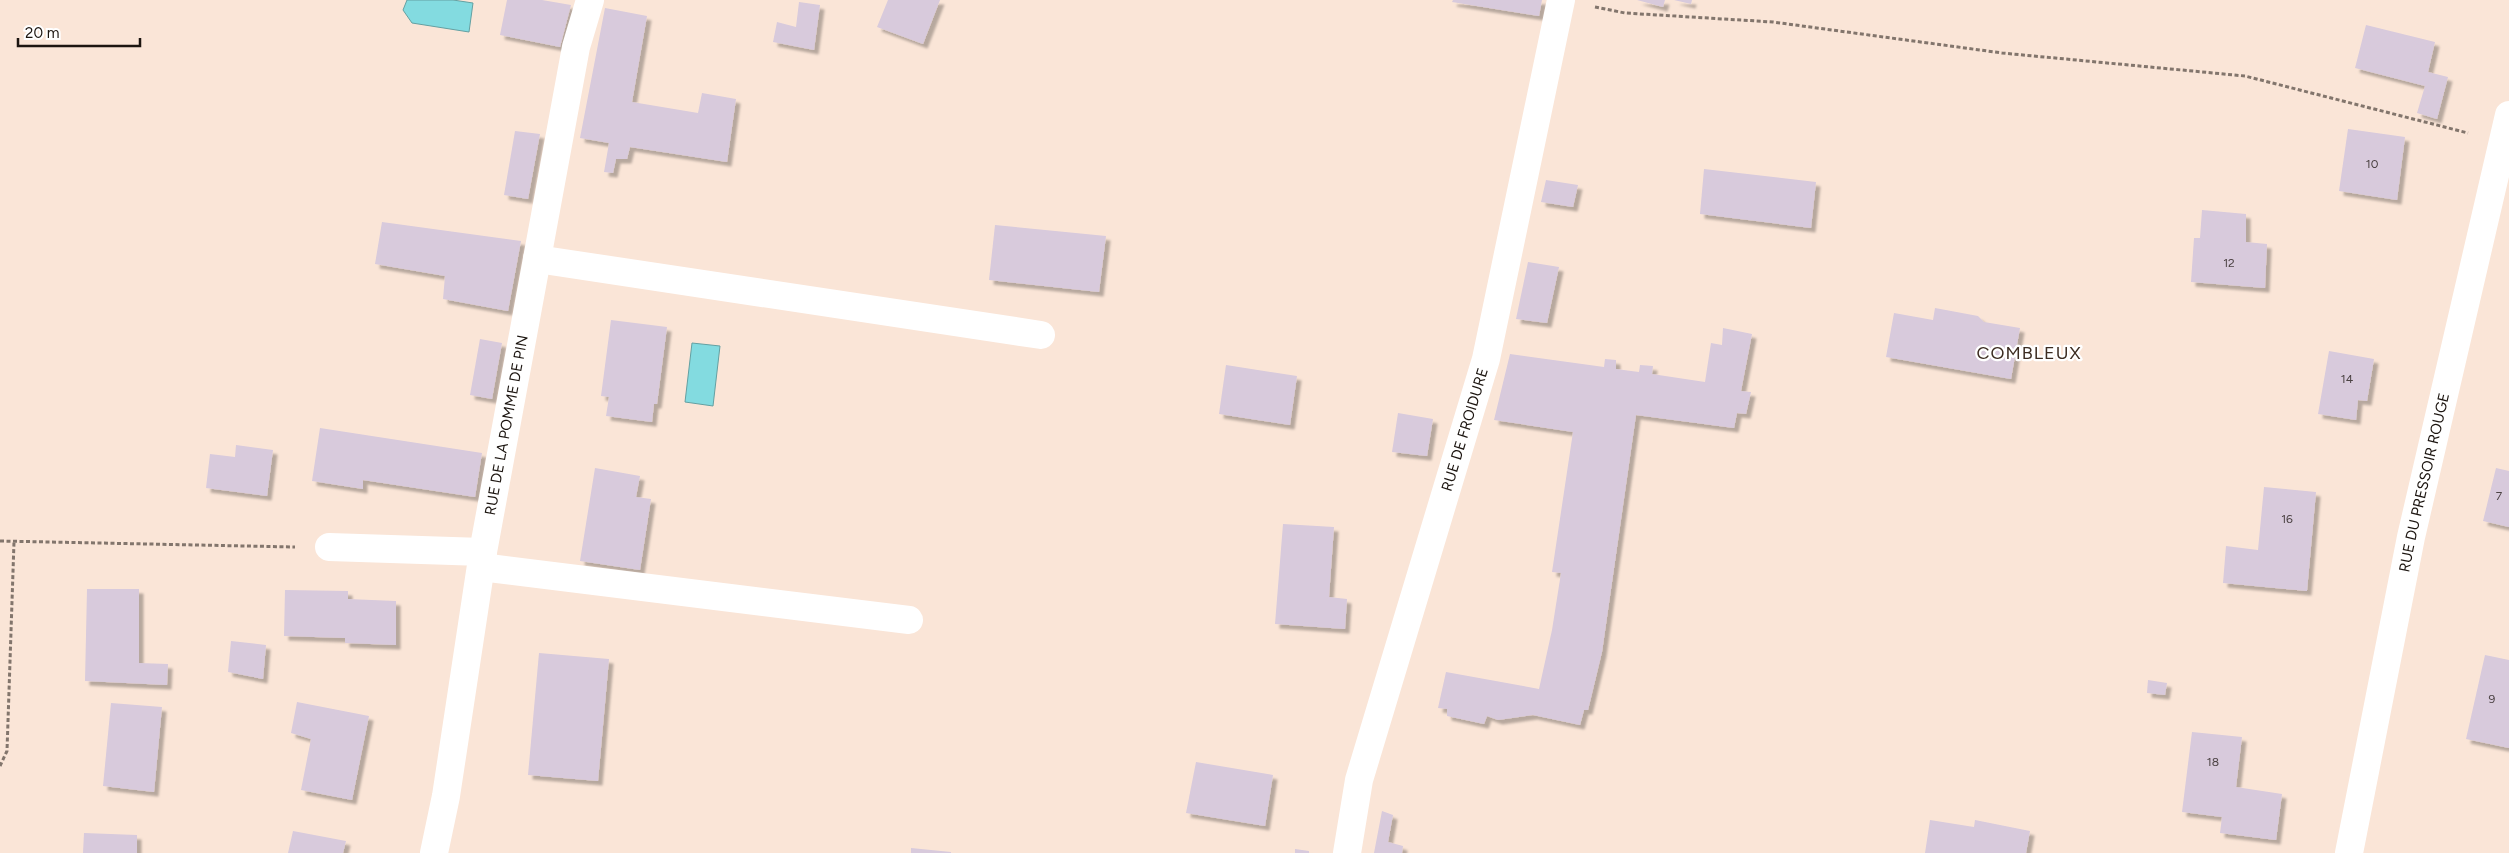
<svg xmlns="http://www.w3.org/2000/svg" width="2509" height="853" font-family="Figtree,sans-serif">
<style>
.water{fill:#83dbe0;stroke:#64a0a2}
.building{fill:#d8cadc;filter:url(#shadow)}
.lines{fill:none;stroke-linecap:round;stroke-linejoin:round}
.path{stroke:#82756c;stroke-width:3;stroke-dasharray:4 2.5;stroke-linecap:butt}
.minor{stroke:#fff;stroke-width:28}
.labels{text-anchor:middle;dominant-baseline:central;stroke-width:4.5;stroke-linejoin:round;paint-order:stroke}
.number-label{font-size:12px;fill:#4b4243}
.street-label{font-size:15px;fill:#1c1510;stroke:#fff}
.quarter-label{font-size:18px;letter-spacing:1px;fill:#3c2c21;stroke:#fff}
</style>
<defs>
<filter id="shadow"><feDropShadow dx="4.5" dy="4.5" stdDeviation="1" flood-color="#0004"/></filter>
</defs>
<rect width="100%" height="100%" fill="#fae5d7"/>
<g class="water">
<path d="M407 0H453L473 3 469 32 412 23 403 10Z"/>
<path d="M692 343 720 346 713 406 685 402Z"/>
</g>
<g class="building">
<path d="M507 0H542L571 5 560 47 500 35Z"/>
<path d="M888 0H940L923 44 877 27Z"/>
<path d="M1453 0H1542L1539 16 1452 2Z"/>
<path d="M1637 0H1665L1663 7Z"/>
<path d="M1674 0H1692L1691 4Z"/>
<path d="M799 2 820 5 814 50 773 42 777 22 796 27Z"/>
<path d="M605 8 647 16 632 102 698 113 702 93 736 99 727 162 630 147 627 159H616L613 173 604 172 609 143 580 138Z"/>
<path d="M2366 25 2435 42 2428 72 2448 77 2437 119 2417 113 2425 86 2355 68Z"/>
<path d="M2348 129 2405 137 2397 200 2339 191Z"/>
<path d="M515 131 540 134 528 199 504 195Z"/>
<path d="M1704 169 1816 182 1811 228 1700 214Z"/>
<path d="M1546 180 1578 185 1573 207 1541 202Z"/>
<path d="M2202 210 2246 214V242L2267 244 2265 288 2191 282 2194 238H2200Z"/>
<path d="M382 222 521 241 508 311 443 299 445 276 375 264Z"/>
<path d="M995 225 1106 236 1099 292 989 280Z"/>
<path d="M1528 262 1559 267 1547 323 1516 319Z"/>
<path d="M1935 308 1978 316 1984 322 2020 328 2011 379 1886 357 1894 313 1933 320Z"/>
<path d="M611 320 667 327 657 404H654L652 422 606 416 609 397 601 396Z"/>
<path d="M1723 328 1752 334 1741 391 1751 392 1746 414 1737 413 1734 428 1636 415 1602 652 1588 710H1584L1580 725 1533 715 1498 720 1487 716 1484 724 1447 716V709L1438 708 1446 672 1539 689 1552 630 1561 573 1552 572 1573 432 1494 420 1510 354 1604 367 1605 359 1616 360V369L1639 372 1640 365 1653 366 1652 374 1705 382 1711 343 1722 345Z"/>
<path d="M480 339 502 343 492 399 470 395Z"/>
<path d="M2329 351 2374 359 2367 401 2358 400 2356 420 2318 414Z"/>
<path d="M1226 365 1297 376 1290 425 1219 414Z"/>
<path d="M1398 413 1433 419 1427 456 1392 452Z"/>
<path d="M320 428 482 453 475 497 363 480V489L312 481Z"/>
<path d="M236 445 273 450 267 496 206 488 210 454 235 457Z"/>
<path d="M595 468 640 476 636 497 651 499 640 570 580 561Z"/>
<path d="M2496 468 2509 471V527L2483 521Z"/>
<path d="M2264 487 2316 492 2307 591 2223 583 2226 546 2258 550Z"/>
<path d="M1283 524 1334 527 1329 597 1347 599 1345 629 1275 624Z"/>
<path d="M87 589H139V663L168 664 167 685 85 681Z"/>
<path d="M285 590 348 591V599L396 601V645L345 643V638L284 636Z"/>
<path d="M231 641 266 645 263 679 228 672Z"/>
<path d="M539 653 609 659 598 781 528 775Z"/>
<path d="M2485 655 2509 660V748L2466 739Z"/>
<path d="M2148 680 2167 683 2165 695 2147 693Z"/>
<path d="M297 702 369 716 352 800 301 790 311 739 291 733Z"/>
<path d="M111 703 162 707 154 792 103 786Z"/>
<path d="M2192 732 2242 737 2236 787 2282 794 2276 840 2220 833 2222 817 2182 812Z"/>
<path d="M1196 762 1273 775 1265 826 1186 813Z"/>
<path d="M1382 811 1393 815 1388 842 1403 846 1402 853H1374Z"/>
<path d="M1930 820 1974 827 1975 820 2030 831 2026 853H1925Z"/>
<path d="M293 831 346 841 343 853H288Z"/>
<path d="M84 833 137 835V853H83Z"/>
<path d="M911 848 951 852V853H911Z"/>
<path d="M1295 849 1309 851V853H1295Z"/>
</g>
<g class="lines">
<g class="path">
<path d="M1595 7 1625 13 1773 22 2002 53 2245 76 2468 133"/>
<path d="M0 541 295 547"/>
<path d="M0 766 7 751 14 542"/>
</g>
<g class="minor">
<path d="M537 259 1041 335"/>
<path d="M329 547 483 552"/>
<path d="M481 567 909 620"/>
<path id="s1" d="M434 853 446 796 483 552 576 47 590 0"/>
<path id="s2" d="M1347 853 1359 780 1486 359 1561 0"/>
<path id="s3" d="M2349 853 2411 537 2509 115"/>
</g>
</g>
<g class="labels">
<g class="number-label">
<text x="2372" y="164">10</text>
<text x="2229" y="263">12</text>
<text x="2347" y="379">14</text>
<text x="2499" y="496">7</text>
<text x="2287" y="519">16</text>
<text x="2492" y="699">9</text>
<text x="2213" y="762">18</text>
</g>
<g class="street-label">
<text stroke="none"><textPath href="#s1" startOffset="434">RUE DE LA POMME DE PIN</textPath></text>
<text stroke="none"><textPath href="#s2" startOffset="440">RUE DE FROIDURE</textPath></text>
<text stroke="none"><textPath href="#s3" startOffset="378">RUE DU PRESSOIR ROUGE</textPath></text>
</g>
<g class="quarter-label">
<text x="2029" y="353">COMBLEUX</text>
</g>
</g>
<path d="M18 38v8h122v-8" fill="none" stroke="#1c1510" stroke-width="2.5"/>
<text x="25" y="38" font-size="15" fill="#1c1510" stroke="#ffffff" stroke-width="4" paint-order="stroke">20 m</text>
</svg>
